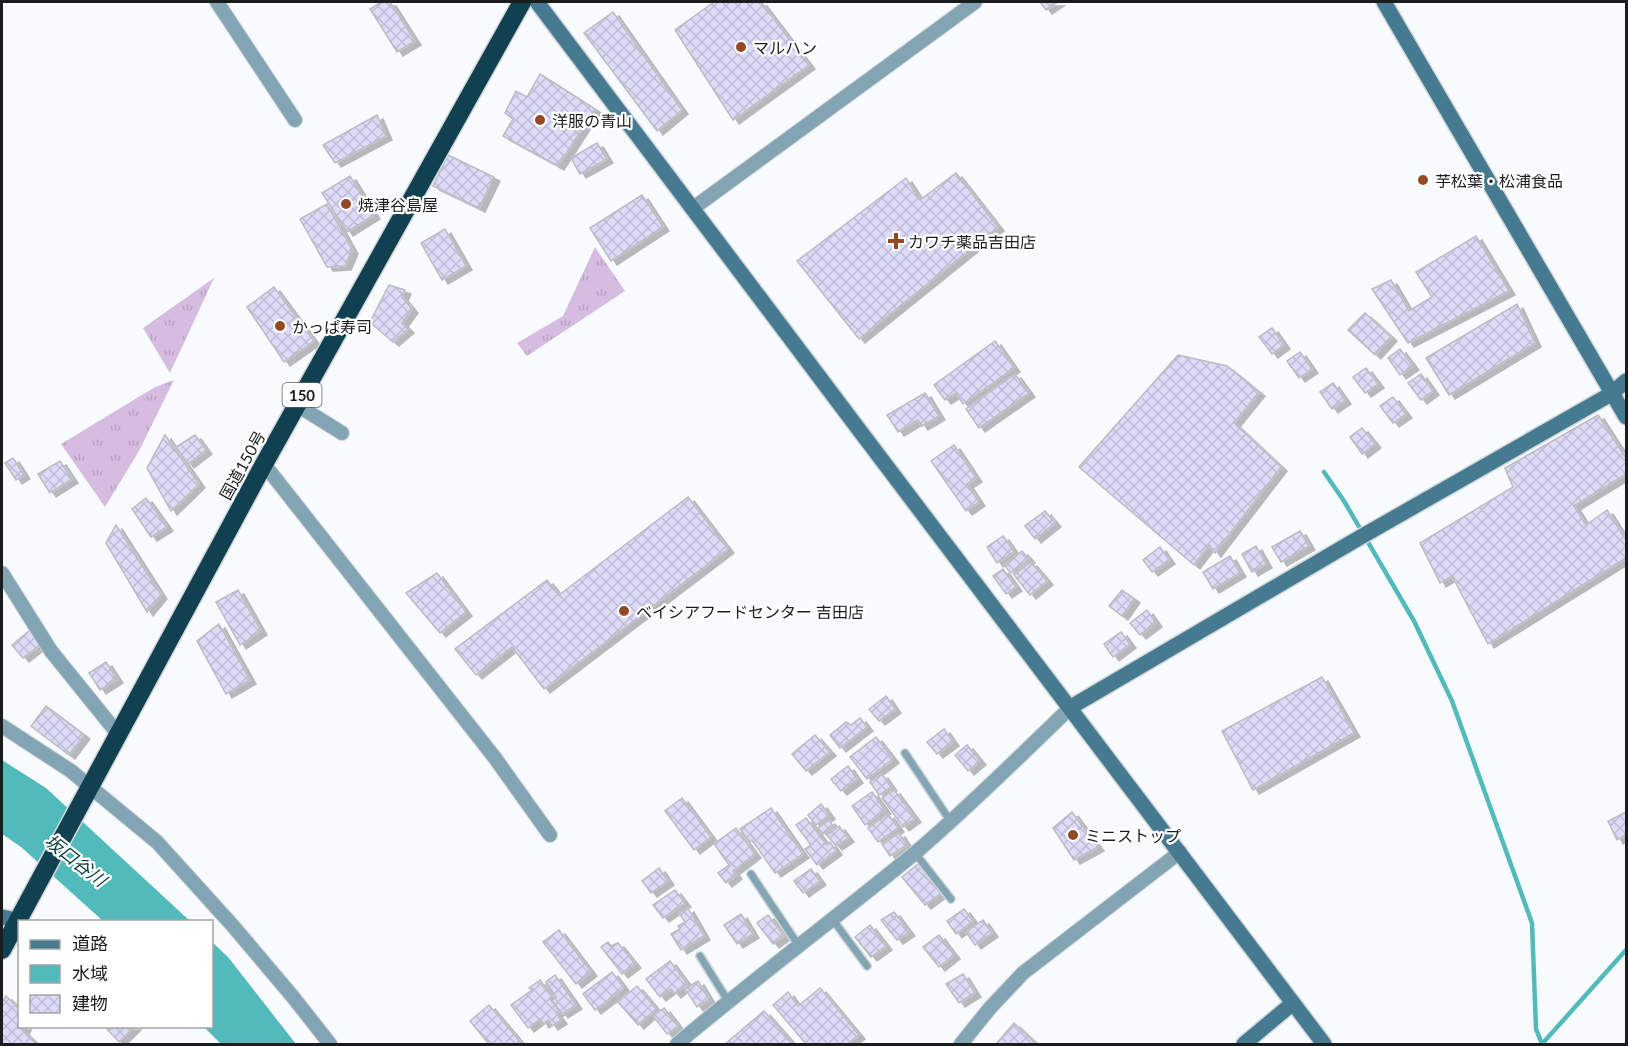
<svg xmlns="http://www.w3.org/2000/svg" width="1628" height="1046" font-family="Lato,'Noto Sans JP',sans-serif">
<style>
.grass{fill:url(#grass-tufts)}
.water{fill:#52baba}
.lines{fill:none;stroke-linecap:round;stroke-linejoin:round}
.stream{stroke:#52baba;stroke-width:4.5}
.building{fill:url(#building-cross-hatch);stroke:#bbbbc2;stroke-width:1.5;filter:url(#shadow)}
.lane-casing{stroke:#d4d7da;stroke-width:10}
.street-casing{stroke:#d4d7da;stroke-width:16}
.secondary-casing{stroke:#d4d7da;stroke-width:18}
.highway-casing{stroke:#d4d7da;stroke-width:21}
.lane{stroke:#82a4b3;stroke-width:7}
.street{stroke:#82a4b3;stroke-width:14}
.secondary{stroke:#467a90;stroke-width:15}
.highway{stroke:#114051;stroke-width:18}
.poi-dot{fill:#914a23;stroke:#fff;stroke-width:2}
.labels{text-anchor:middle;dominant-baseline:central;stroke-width:4.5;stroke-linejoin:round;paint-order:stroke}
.shield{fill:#fff;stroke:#5f6062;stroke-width:1.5}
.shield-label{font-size:15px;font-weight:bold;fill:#1a1c1e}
.poi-label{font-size:16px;fill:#1a1c1e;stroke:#fff;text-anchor:start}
.street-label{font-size:16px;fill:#1a1c1e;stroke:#fff}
.water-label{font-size:18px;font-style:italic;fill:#104041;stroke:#fff}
</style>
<defs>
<pattern id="grass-tufts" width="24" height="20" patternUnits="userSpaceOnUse" patternTransform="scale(1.5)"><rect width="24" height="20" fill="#d7bce1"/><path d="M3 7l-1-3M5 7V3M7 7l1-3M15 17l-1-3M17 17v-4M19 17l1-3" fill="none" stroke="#b8a1c1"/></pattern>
<pattern id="building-cross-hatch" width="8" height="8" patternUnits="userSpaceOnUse" patternTransform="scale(1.5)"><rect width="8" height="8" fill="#dcdcf8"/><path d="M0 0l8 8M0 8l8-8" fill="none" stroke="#bcbcd4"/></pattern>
<filter id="shadow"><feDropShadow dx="6" dy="4" stdDeviation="0" flood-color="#0004"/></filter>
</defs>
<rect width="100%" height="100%" fill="#f8fbfe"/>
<g class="grass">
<path d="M595 247 625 291 527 356 517 343 563 316Z"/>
<path d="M214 278 170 373 143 328Z"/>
<path d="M174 380 139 451 105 507 61 444 155 387Z"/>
</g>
<g class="water">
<path d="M2 760 46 788 190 921H103L21 847 2 834Z"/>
<path d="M212 942 228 957 296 1044H221L204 1027 212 1026Z"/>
</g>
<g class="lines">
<g class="stream">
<path d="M1324 472 1344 501 1414 621 1452 701 1532 923 1536 1029 1542 1044"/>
<path d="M1542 1044 1626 950"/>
</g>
</g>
<g class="building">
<path d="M381 2H390L415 41 397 52 370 9Z"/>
<path d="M714 2H761L809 65 733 120 675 30Z"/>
<path d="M1040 2H1058L1046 10Z"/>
<path d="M613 12 682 110 657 131 584 33Z"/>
<path d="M540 74 595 109 558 166 503 136 513 119 505 113 516 91 527 97Z"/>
<path d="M377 115 386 136 335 163 323 145Z"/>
<path d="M597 143 607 159 580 174 571 158Z"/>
<path d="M448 155 494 177 479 208 433 186Z"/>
<path d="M956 173 998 227 859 339 797 261 906 178 920 200Z"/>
<path d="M350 176 374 215 347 232 322 193Z"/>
<path d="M642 195 663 227 611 261 590 228Z"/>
<path d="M327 204 352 250 345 266 327 267 300 219Z"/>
<path d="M445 229 466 266 442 280 421 243Z"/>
<path d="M1476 236 1509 291 1408 343 1372 289 1391 280 1409 311 1432 297 1416 272Z"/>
<path d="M389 285 405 290 402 297 412 309 402 323 408 329 393 342 370 322Z"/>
<path d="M274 287 314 341 284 362 247 307Z"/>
<path d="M1517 304 1535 343 1449 395 1426 358Z"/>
<path d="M1365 313 1391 337 1375 355 1348 330Z"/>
<path d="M1272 328 1284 345 1272 354 1259 337Z"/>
<path d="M995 341 1014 368 963 404 956 393 945 400 934 385Z"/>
<path d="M1400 349 1413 366 1400 375 1388 358Z"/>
<path d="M1300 352 1312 369 1299 378 1287 361Z"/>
<path d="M1178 355 1227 366 1259 392 1234 423 1281 467 1215 553 1209 545 1194 565 1079 467Z"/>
<path d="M1366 368 1378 384 1365 393 1353 377Z"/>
<path d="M1015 374 1029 393 979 428 966 409Z"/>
<path d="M1421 374 1433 391 1421 400 1408 383Z"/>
<path d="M1333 383 1345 400 1332 409 1320 392Z"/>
<path d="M925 393 939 416 922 426 918 420 898 432 887 415Z"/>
<path d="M1393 397 1406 414 1393 423 1380 406Z"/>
<path d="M1598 415 1626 458V474L1574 506 1586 525 1607 510 1626 540V558L1488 644 1452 576 1440 583 1420 543 1513 487 1505 468Z"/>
<path d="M1362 428 1375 444 1362 454 1350 437Z"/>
<path d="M165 435 199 484 171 511 147 468Z"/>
<path d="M195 435 206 450 188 464 176 447Z"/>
<path d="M954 445 976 478 967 484 979 502 966 511 931 461Z"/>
<path d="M13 458 24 475 16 480 5 463Z"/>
<path d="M60 461 72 479 50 493 38 474Z"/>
<path d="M688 497 728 549 544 689 512 647 476 675 455 649 547 580 559 595Z"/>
<path d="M146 498 167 527 151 537 132 509Z"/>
<path d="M1045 511 1055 523 1035 539 1025 526Z"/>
<path d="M116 525 161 595 147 612 106 543Z"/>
<path d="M1300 531 1309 546 1281 562 1272 547Z"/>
<path d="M1003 536 1014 552 997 563 987 547Z"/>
<path d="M1256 546 1266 564 1252 572 1242 554Z"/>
<path d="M1160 547 1169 560 1152 572 1143 560Z"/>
<path d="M1022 551 1029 559 1011 573 1004 565Z"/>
<path d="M1230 556 1240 573 1213 589 1203 572Z"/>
<path d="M1031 562 1047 581 1030 595 1014 575Z"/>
<path d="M1003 569 1016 587 1006 594 993 576Z"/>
<path d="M437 573 466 612 440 633 406 593Z"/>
<path d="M238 590 261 631 240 645 216 602Z"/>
<path d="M1122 590 1134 599 1122 616 1109 606Z"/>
<path d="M1147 610 1156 623 1140 635 1130 623Z"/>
<path d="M219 624 250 680 226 694 197 641Z"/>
<path d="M30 630 41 644 23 658 12 645Z"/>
<path d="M1121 632 1130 644 1113 657 1104 644Z"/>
<path d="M106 662 117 679 100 690 89 673Z"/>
<path d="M1322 677 1354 733 1253 790 1222 731Z"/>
<path d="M886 696 895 709 879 721 869 709Z"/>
<path d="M46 706 84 735 69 755 31 726Z"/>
<path d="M860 718 867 727 840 748 830 735 846 722 851 725Z"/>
<path d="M944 729 953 742 937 754 927 742Z"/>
<path d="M815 735 830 752 806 771 792 754Z"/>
<path d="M876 737 893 759 867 779 850 757Z"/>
<path d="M967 745 980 761 968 771 955 755Z"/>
<path d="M848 766 857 779 841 791 831 779Z"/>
<path d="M882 774 891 787 879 795 870 782Z"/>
<path d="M894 790 915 818 903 827 882 798Z"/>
<path d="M872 792 885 810 865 825 852 806Z"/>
<path d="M682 798 711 837 694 850 665 811Z"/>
<path d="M821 804 829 815 816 825 808 815Z"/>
<path d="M771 808 803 854 775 873 752 840 750 842 740 829Z"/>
<path d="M1072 812 1098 847 1074 860 1053 828Z"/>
<path d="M1626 812V834L1617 840 1608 821Z"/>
<path d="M888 814 898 828 878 842 868 828Z"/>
<path d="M806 818 827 845 830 842 836 851 817 865 805 849 811 845 796 825Z"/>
<path d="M829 820 833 826 823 834 818 828Z"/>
<path d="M839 826 848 838 836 846 827 835Z"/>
<path d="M736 828 755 854 733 871 736 875 726 883 718 873 729 865 714 844Z"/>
<path d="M899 833 907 845 890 856 882 844Z"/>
<path d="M918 864 941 893 925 905 902 877Z"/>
<path d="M659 868 668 881 651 893 642 881Z"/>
<path d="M811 869 820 881 803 893 794 881Z"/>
<path d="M675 890 685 903 663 918 653 905Z"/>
<path d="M688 908 704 936 681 950 671 934 680 929 678 926 685 922 679 913Z"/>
<path d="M964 909 973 921 956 934 947 921Z"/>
<path d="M894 912 909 932 897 940 881 920Z"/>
<path d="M741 914 753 934 737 944 724 925Z"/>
<path d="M768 915 784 936 773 944 757 923Z"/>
<path d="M983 920 992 933 975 945 966 932Z"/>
<path d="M870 925 886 946 871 957 855 937Z"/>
<path d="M559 930 591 972 576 984 543 942Z"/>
<path d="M939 935 954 955 939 967 923 947Z"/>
<path d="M608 942 611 946 618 943 635 964 622 974 601 947Z"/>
<path d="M670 961 687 984 675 994 671 989 660 997 646 979Z"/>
<path d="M612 972 624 988 595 1010 583 994Z"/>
<path d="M963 974 975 993 959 1003 946 984Z"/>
<path d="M555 975 576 1005 562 1014 552 1000 556 997 546 982Z"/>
<path d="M540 980 553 998 550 999 559 1011 556 1013 561 1020 552 1026 548 1020 543 1024 540 1019 528 1028 511 1005 532 990 529 988Z"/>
<path d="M698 981 709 999 697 1007 685 989Z"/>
<path d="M637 986 656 1009 638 1025 618 1002Z"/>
<path d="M820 988 859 1035 847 1044H806L773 1005 788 992 798 1006Z"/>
<path d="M6 996 20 1010V1026H25L23 1031 37 1044H2V1002Z"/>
<path d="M489 1005 522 1044H489L470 1021Z"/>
<path d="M664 1008 678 1026 667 1034 653 1016Z"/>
<path d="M764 1011 793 1044H725Z"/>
<path d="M1014 1023 1036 1044H996Z"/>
<path d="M104 1026H135L119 1042Z"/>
</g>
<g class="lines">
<g class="lane-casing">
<g id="lane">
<path d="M905 753 951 822"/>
<path d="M915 853 951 899"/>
<path d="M751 874 799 946"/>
<path d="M833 920 867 966"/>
<path d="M700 956 728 1001"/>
</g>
</g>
<g class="street-casing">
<g id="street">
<path d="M217 2 295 120"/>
<path d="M692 209 975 2"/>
<path d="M297 405 342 433"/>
<path d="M264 464 495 758 550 835"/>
<path d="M2 573 51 651 118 734"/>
<path d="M2 726 71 771 157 842 233 926 293 997 330 1044"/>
<path d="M677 1044C754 979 836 918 915 853 969 807 1020 756 1071 707"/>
<path d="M961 1044 990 1008 1023 973 1180 852"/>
</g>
</g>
<g class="secondary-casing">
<g id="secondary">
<path d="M537 2C797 351 1063 696 1324 1044"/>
<path d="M1384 2 1626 417"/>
<path d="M1071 707 1359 538 1611 394 1626 381"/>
<path d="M2 917 17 920"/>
<path d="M1244 1044 1293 1003"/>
</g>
</g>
<g class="highway-casing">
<path id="highway" d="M2 950 264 464 522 2"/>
</g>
<use href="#lane" class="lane"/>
<use href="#street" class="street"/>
<use href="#secondary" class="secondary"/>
<use href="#highway" class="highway"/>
</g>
<g class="poi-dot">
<circle cx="741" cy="47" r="6"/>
<circle cx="540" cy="120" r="6"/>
<circle cx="1423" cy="180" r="6"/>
<circle cx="346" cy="204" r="6"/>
<path d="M893 232h6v6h6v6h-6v6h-6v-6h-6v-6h6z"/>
<circle cx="280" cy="326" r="6"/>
<circle cx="624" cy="611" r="6"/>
<circle cx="1073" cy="835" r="6"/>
</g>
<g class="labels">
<rect class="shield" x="282.5" y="383" width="39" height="24" rx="4.5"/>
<g class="shield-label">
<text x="302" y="395">150</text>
</g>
<g class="poi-label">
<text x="753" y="47">マルハン</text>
<text x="552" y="120">洋服の青山</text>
<text x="1435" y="180">芋松葉・松浦食品</text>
<text x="358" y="204">焼津谷島屋</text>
<text x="908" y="241">カワチ薬品吉田店</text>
<text x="292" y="326">かっぱ寿司</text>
<text x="636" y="611">ベイシアフードセンター 吉田店</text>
<text x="1085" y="835">ミニストップ</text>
</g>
<g class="street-label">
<text transform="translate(242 465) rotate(-61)">国道150号</text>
</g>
<g class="water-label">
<text transform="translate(76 860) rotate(38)">坂口谷川</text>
</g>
</g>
<rect width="1628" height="1046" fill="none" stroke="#1a1c1e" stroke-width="6"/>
<rect x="18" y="920" width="195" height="108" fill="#ffffff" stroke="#a3a4a5" stroke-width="1.5"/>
<rect x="30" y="940" width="30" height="9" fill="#467a90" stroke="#a3a4a5" stroke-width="1.5"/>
<text x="72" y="950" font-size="18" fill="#1a1c1e">道路</text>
<rect x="30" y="965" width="30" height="18" fill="#52baba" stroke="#a3a4a5" stroke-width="1.5"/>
<text x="72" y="980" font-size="18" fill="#1a1c1e">水域</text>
<rect x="30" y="995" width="30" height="18" fill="url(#building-cross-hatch)" stroke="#a3a4a5" stroke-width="1.5"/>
<text x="72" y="1010" font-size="18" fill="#1a1c1e">建物</text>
</svg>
